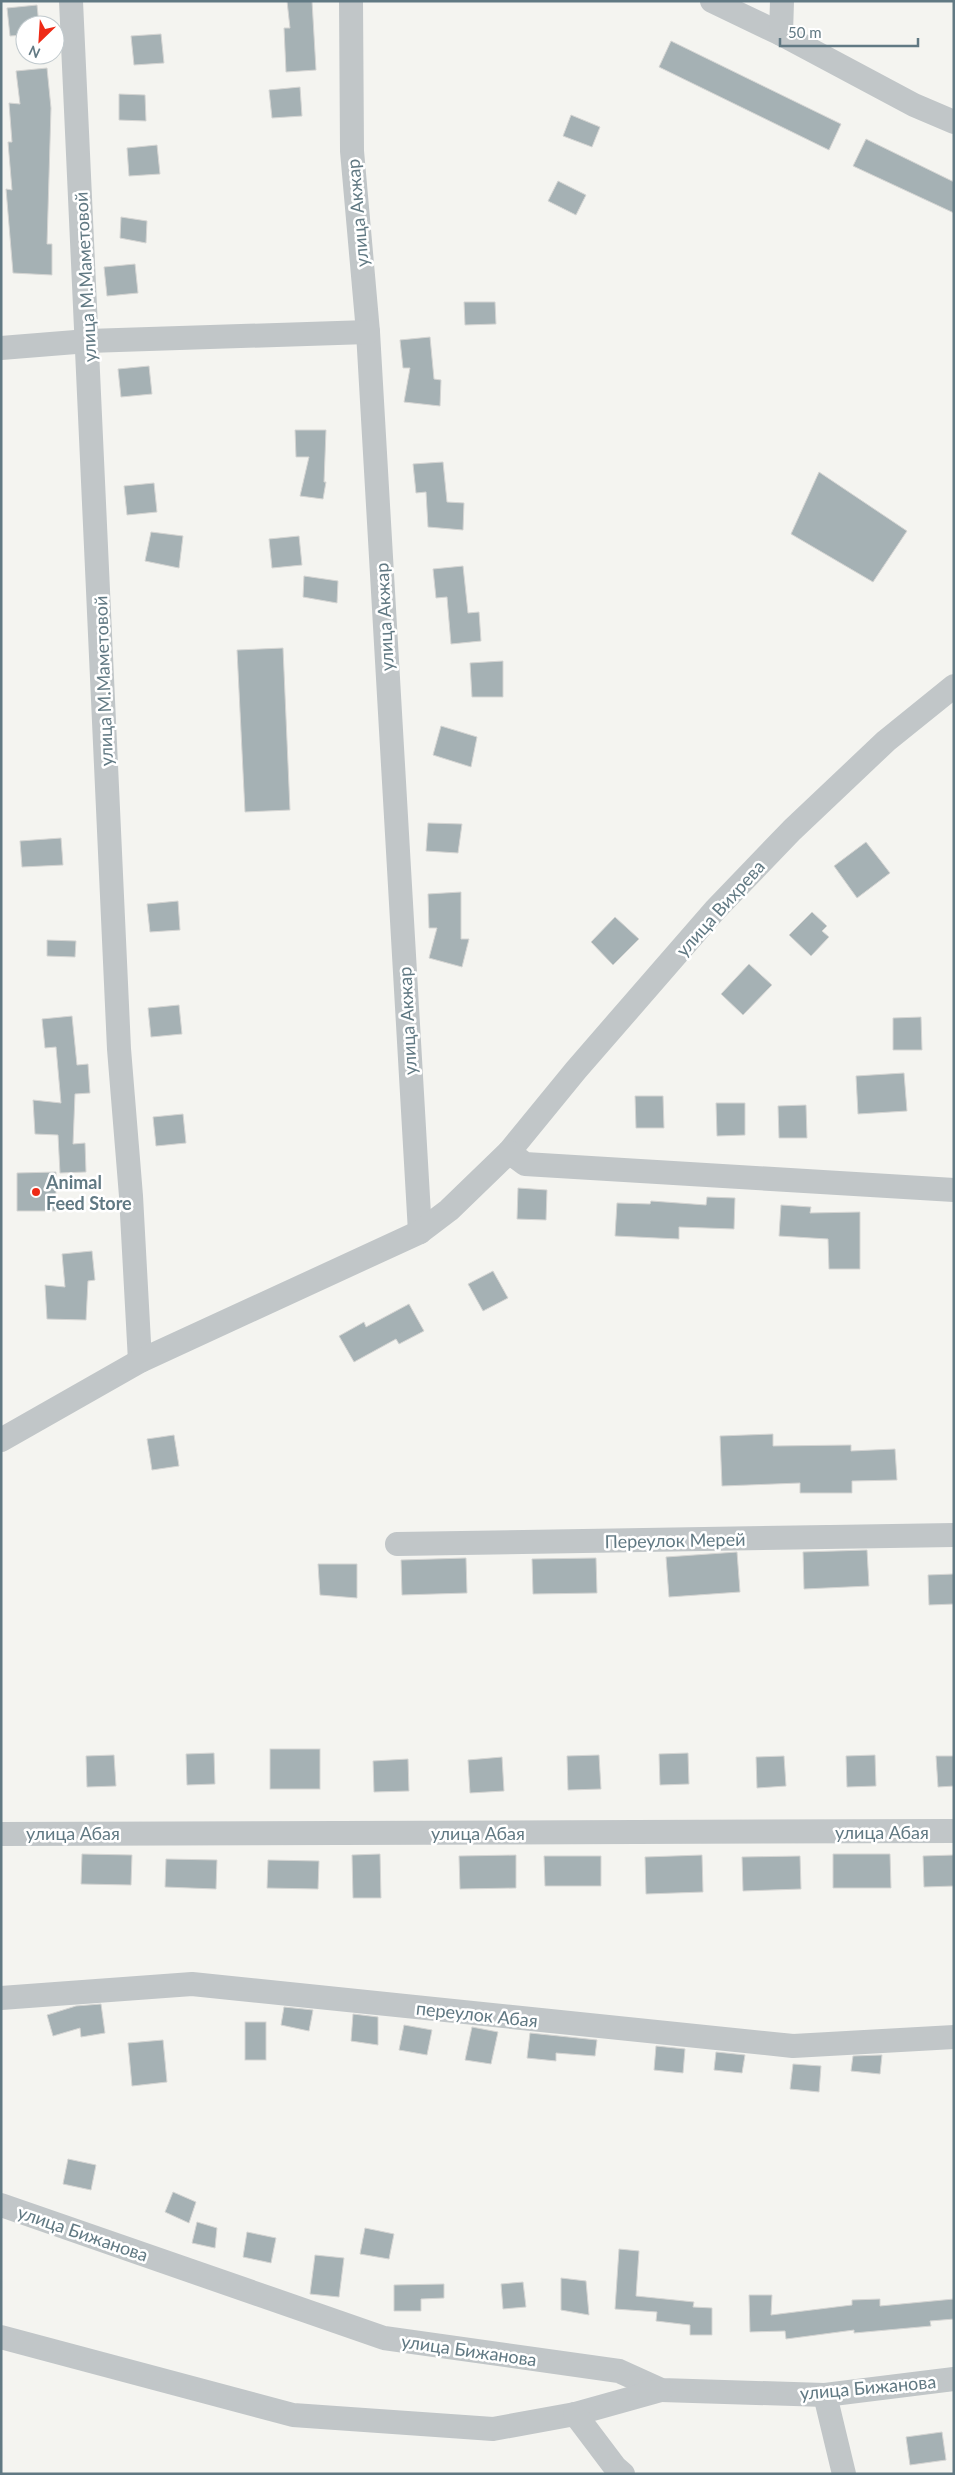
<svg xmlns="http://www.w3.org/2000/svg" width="955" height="2475" font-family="Lato,sans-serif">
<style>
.building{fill:#a5b1b4;stroke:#d5d5d3}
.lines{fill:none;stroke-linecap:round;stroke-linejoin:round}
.minor{stroke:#c1c6c8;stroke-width:24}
.poi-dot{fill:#ee2a16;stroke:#fff;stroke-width:2}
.labels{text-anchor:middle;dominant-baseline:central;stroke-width:5;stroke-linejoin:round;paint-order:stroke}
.street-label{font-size:18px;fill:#617983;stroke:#fff}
.poi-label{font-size:18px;font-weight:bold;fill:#617983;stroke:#fff;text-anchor:start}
</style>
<rect width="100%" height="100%" fill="#f4f4f0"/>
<g class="building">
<path d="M287 1H312L316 70 286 72 284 28H290Z"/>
<path d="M37 5 39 25H25V35L10 36 7 8Z"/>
<path d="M161 34 164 63 134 65 131 36Z"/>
<path d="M671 41 841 124 829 150 659 67Z"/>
<path d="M47 68 51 108 47 244H52V275L13 273 6 189 12 190 8 142H12L9 103 20 104 16 71Z"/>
<path d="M300 87 302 116 272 118 269 90Z"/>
<path d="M119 94 145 95 146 121 119 120Z"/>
<path d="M571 115 600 127 592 147 563 136Z"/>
<path d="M866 139 954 182V213L853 166Z"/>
<path d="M157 145 160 174 129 176 127 148Z"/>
<path d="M558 181 586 195 576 215 548 201Z"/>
<path d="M121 217 147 221 146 243 120 238Z"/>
<path d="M135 264 138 293 107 296 104 267Z"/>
<path d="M464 302H495L496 324 465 325Z"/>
<path d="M430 337 434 379 441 380 440 406 404 402 410 368H403L400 340Z"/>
<path d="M149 366 152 394 121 397 118 369Z"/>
<path d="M295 430H326L324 482H326L323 499 300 496 309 457H296Z"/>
<path d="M443 462 447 502 464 503 463 530 428 527 426 492 416 493 413 464Z"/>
<path d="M819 472 907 531 873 582 791 534Z"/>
<path d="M154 483 157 512 127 515 124 486Z"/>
<path d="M151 532 183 536 179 568 145 561Z"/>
<path d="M299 536 302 565 272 568 269 539Z"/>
<path d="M463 566 468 613 479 612 481 641 451 644 447 597 436 598 433 569Z"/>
<path d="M304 576 338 581 337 603 303 597Z"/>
<path d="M283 648 290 810 245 812 237 650Z"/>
<path d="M503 661V697H472L470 663Z"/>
<path d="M441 726 477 737 471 767 433 755Z"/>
<path d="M428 823 462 824 458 853 426 851Z"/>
<path d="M61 838 63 865 22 867 20 841Z"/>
<path d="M866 842 890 873 857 898 834 866Z"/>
<path d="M461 892V939H469L462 967 429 958 437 928H429L428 894Z"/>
<path d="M178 901 180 930 150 932 147 904Z"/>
<path d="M812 912 827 926 822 931 829 937 811 956 789 935Z"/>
<path d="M615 917 639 939 613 965 591 942Z"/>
<path d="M47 940 76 941 75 957 47 956Z"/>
<path d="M749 964 772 985 743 1015 721 994Z"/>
<path d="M179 1005 182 1034 151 1037 148 1008Z"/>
<path d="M72 1016 77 1065 88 1064 90 1093 75 1094 73 1144 85 1143 86 1172 60 1173 58 1135 35 1134 33 1100 61 1103 56 1047 45 1048 42 1019Z"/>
<path d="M921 1017 922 1050H893V1018Z"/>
<path d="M904 1073 907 1111 858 1114 856 1076Z"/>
<path d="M635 1096H663L664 1128H636Z"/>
<path d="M716 1103H745V1135L717 1136Z"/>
<path d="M806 1105 807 1138H779L778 1106Z"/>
<path d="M183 1114 186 1143 156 1146 153 1117Z"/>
<path d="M56 1172V1211H17V1173Z"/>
<path d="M518 1188 547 1190 546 1220 517 1219Z"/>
<path d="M707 1197 735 1198 734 1229 679 1227V1239L615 1236 617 1203 650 1204 651 1201 706 1205Z"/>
<path d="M781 1205 811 1207 810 1213 860 1212V1269H829L828 1239 779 1236Z"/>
<path d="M92 1251 95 1280 88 1281 86 1320 47 1319 45 1285 65 1287 62 1254Z"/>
<path d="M493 1271 508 1298 483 1311 468 1284Z"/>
<path d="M409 1304 424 1331 399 1344 396 1339 354 1362 339 1336 364 1322 366 1327Z"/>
<path d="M773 1434V1446L851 1445V1451L895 1449 897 1480 852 1481V1493H800V1483L722 1486 720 1436Z"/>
<path d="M174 1435 179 1466 152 1470 147 1439Z"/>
<path d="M867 1550 869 1586 804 1589 803 1552Z"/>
<path d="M737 1552 740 1592 669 1597 666 1557Z"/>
<path d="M466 1558 467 1593 402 1595 401 1560Z"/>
<path d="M596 1558 597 1593 533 1594 532 1559Z"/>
<path d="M318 1564H357V1598L320 1595Z"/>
<path d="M954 1574V1604L929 1605 928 1575Z"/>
<rect x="270" y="1749" width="50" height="40"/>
<path d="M214 1753 215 1784 187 1785 186 1754Z"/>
<path d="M688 1753 689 1784 660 1785 659 1754Z"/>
<path d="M114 1755 116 1786 87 1787 86 1756Z"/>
<path d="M599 1755 601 1789 568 1790 567 1756Z"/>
<path d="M875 1755 876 1786 847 1787 846 1756Z"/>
<path d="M784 1756 786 1786 757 1788 756 1757Z"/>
<path d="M936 1756H954V1786L938 1787Z"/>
<path d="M502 1757 504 1791 470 1793 468 1760Z"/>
<path d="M408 1759 409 1791 374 1792 373 1761Z"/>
<path d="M82 1854 132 1855 131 1885 81 1884Z"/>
<path d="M380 1854 381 1898H353L352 1855Z"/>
<path d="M833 1854H890L891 1888H833Z"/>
<path d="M516 1855V1888L460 1889 459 1856Z"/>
<path d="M702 1855 703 1892 646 1894 645 1857Z"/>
<path d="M954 1855V1886L924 1887 923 1856Z"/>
<path d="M544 1856H601V1886H545Z"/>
<path d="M800 1856 801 1889 743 1891 742 1857Z"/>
<path d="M166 1859 217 1860 216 1889 165 1887Z"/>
<path d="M268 1860 319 1861 318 1889 267 1888Z"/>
<path d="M101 2004 105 2033 81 2037 80 2028 53 2036 47 2015 76 2006Z"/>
<path d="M284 2007 313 2010 309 2031 281 2025Z"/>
<path d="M353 2014 378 2017V2045L351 2041Z"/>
<rect x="245" y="2022" width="21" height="38"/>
<path d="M404 2025 432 2030 427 2055 399 2050Z"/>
<path d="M472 2027 498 2032 491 2064 465 2060Z"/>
<path d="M530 2033 597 2040 595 2056 556 2053V2061L527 2058Z"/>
<path d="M163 2040 167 2082 132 2086 128 2043Z"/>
<path d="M656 2046 685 2049 683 2073 654 2070Z"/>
<path d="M716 2052 745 2055 742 2073 714 2070Z"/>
<path d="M882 2055 880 2074 851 2071 853 2056Z"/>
<path d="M793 2064 821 2066 819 2092 790 2089Z"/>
<path d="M68 2159 96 2165 91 2190 63 2184Z"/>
<path d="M173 2192 196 2202 189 2223 165 2212Z"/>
<path d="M197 2222 217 2228 215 2248 192 2243Z"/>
<path d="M365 2228 394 2234 389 2259 360 2254Z"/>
<path d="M247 2232 276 2238 271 2263 243 2257Z"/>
<path d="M619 2249 639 2251 636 2296 694 2302 693 2307 712 2308V2335H690V2325L656 2321 657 2312 615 2309Z"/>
<path d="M315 2255 344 2258 339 2297 310 2294Z"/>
<path d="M561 2278 586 2281 589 2315 561 2310Z"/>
<path d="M523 2282 526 2307 503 2309 501 2284Z"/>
<path d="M444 2284V2298L421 2299V2311H394V2285Z"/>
<path d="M749 2295H772L771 2315 852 2305V2300L880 2299V2306L954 2299V2319L930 2321 931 2326 854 2333V2330L786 2339 785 2331 750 2332Z"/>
<path d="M942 2432 946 2460 910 2465 906 2437Z"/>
</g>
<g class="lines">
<g class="minor">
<path d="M71 1 119 1049 131 1196 140 1361"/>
<path d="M351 1 352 151 368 332 420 1232"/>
<path d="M712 1 781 34 914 105 954 122"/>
<path d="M781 34 782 1"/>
<path d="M1 348 88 341 368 332"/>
<path d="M509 1152 576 1070 715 910 792 830 886 741 954 686"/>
<path d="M1 1440 140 1361 420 1232 449 1210 509 1152 525 1164 954 1190"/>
<path d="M397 1544 954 1535"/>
<path d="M1 1834 954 1831"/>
<path d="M1 1998 192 1984 793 2046 954 2037"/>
<path d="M1 2205 384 2338 619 2371 661 2390 825 2395 954 2379"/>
<path d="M1 2337 293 2415 493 2429 575 2414 661 2390"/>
<path d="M825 2395 844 2474"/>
<path d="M575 2414 615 2467 623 2474"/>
</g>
</g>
<circle class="poi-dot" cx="36" cy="1192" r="5"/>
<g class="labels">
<g class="street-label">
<text transform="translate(357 213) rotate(-95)">улица Акжар</text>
<text transform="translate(85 277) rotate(-93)">улица М.Маметовой</text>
<text transform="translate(384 617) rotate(-93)">улица Акжар</text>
<text transform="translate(103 681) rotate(-92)">улица М.Маметовой</text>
<text transform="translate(720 908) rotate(-48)">улица Вихрева</text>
<text transform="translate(407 1021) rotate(-93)">улица Акжар</text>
<text transform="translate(675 1540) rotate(-1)">Переулок Мерей</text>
<text x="882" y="1832">улица Абая</text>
<text x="73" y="1833">улица Абая</text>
<text x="478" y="1833">улица Абая</text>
<text transform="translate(477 2014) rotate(6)">переулок Абая</text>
<text transform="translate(83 2233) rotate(19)">улица Бижанова</text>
<text transform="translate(469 2350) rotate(8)">улица Бижанова</text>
<text transform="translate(868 2387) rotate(-5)">улица Бижанова</text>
</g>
<g class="poi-label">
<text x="46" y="1182">Animal<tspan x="46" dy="21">Feed Store</tspan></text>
</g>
</g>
<rect width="955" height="2475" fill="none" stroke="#617983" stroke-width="5"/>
<g transform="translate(40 40) rotate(205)"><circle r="24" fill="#ffffff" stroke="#c0c9cd"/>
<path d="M0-4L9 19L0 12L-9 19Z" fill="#ee2a16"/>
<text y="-8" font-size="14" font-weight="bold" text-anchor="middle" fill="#617983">N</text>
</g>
<path d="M780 38v8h138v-8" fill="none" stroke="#617983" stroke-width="2.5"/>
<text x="788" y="38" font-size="15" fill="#617983" stroke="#ffffff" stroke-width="4" paint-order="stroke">50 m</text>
</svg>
